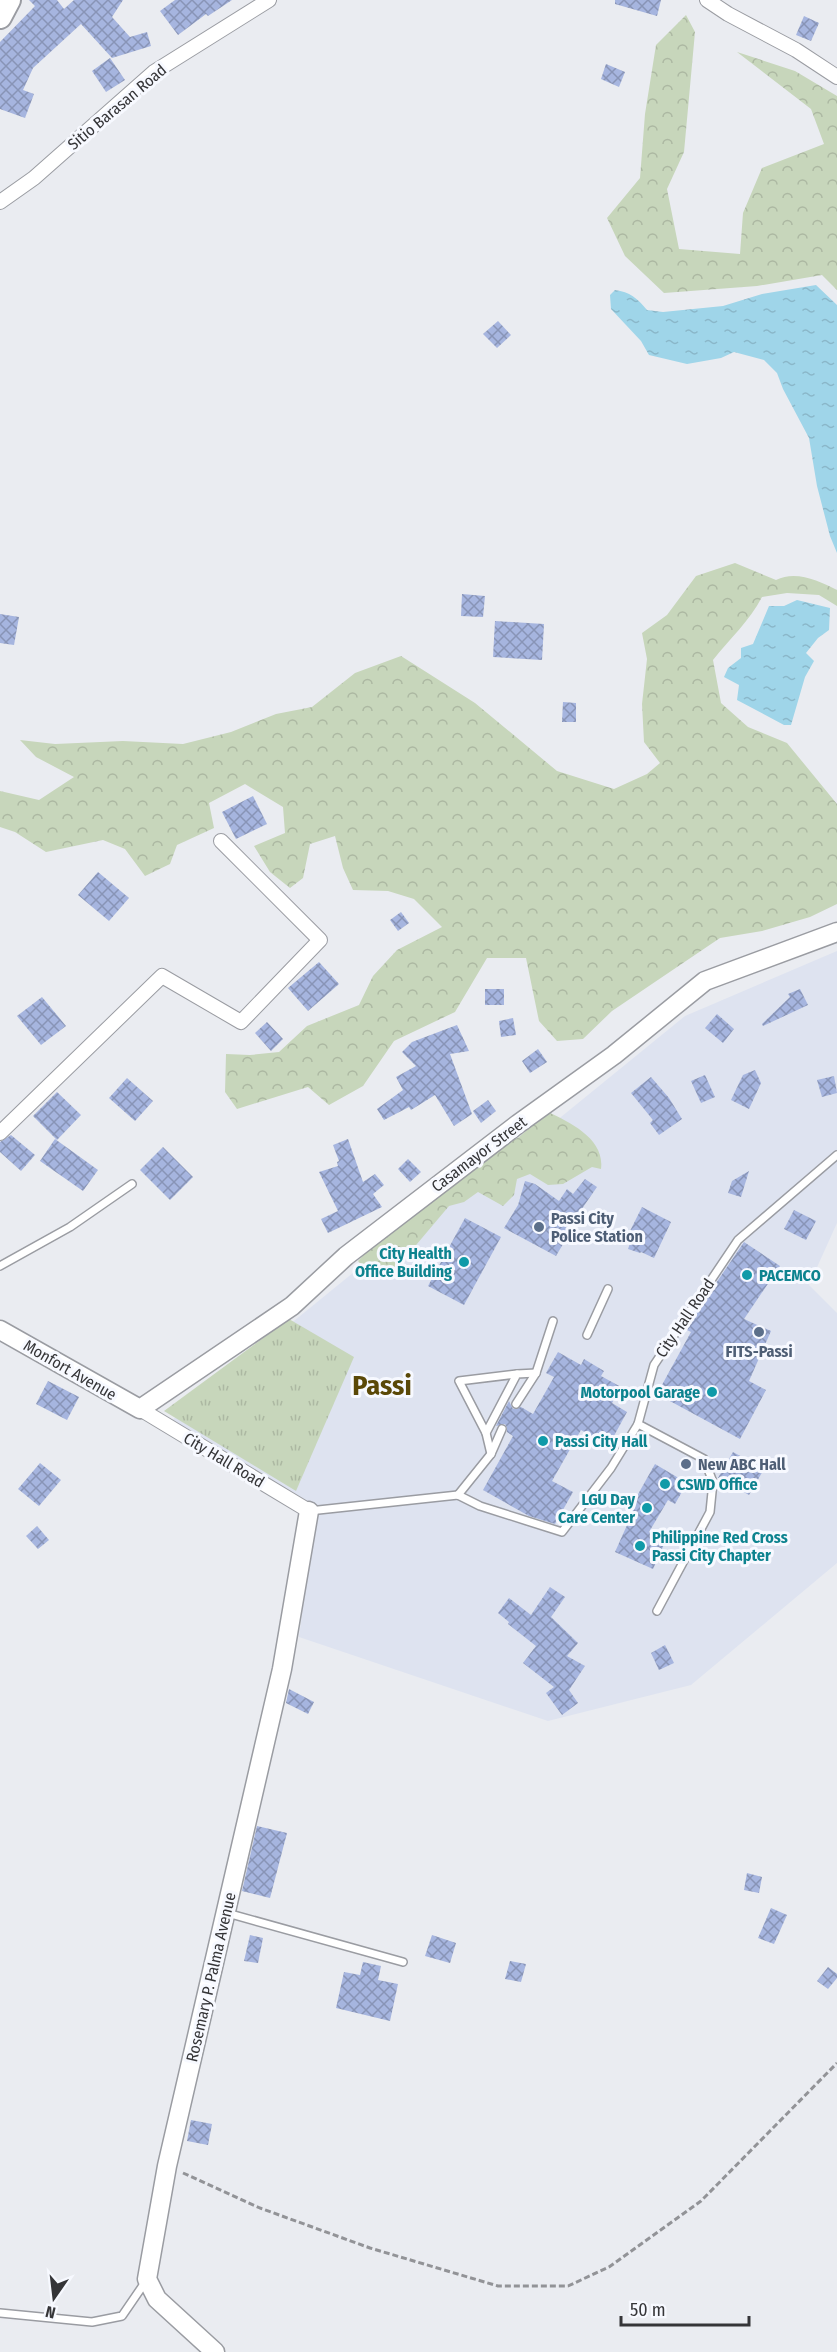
<svg xmlns="http://www.w3.org/2000/svg" width="837" height="2352" font-family="'Fira Sans Condensed',sans-serif">
<style>
.built{fill:#dee3f0}
.grass{fill:url(#grass-tufts)}
.forest{fill:url(#forest-crowns)}
.water{fill:url(#water-ripples)}
.building{fill:url(#building-cross-hatch)}
.lines{fill:none;stroke-linecap:round;stroke-linejoin:round}
.service-casing{stroke:#9a9ca2;stroke-width:10}
.minor-casing{stroke:#9a9ca2;stroke-width:16}
.tertiary-casing{stroke:#9a9ca2;stroke-width:21}
.trunk-casing{stroke:#9a9ca2;stroke-width:26}
.path{stroke:#929397;stroke-width:3;stroke-dasharray:6 3;stroke-linecap:butt}
.service{stroke:#fff;stroke-width:7}
.minor{stroke:#fff;stroke-width:14}
.tertiary{stroke:#fff;stroke-width:18}
.trunk{stroke:#fff;stroke-width:22}
.service-dot{fill:#5c6f8a;stroke:#f7f9ff;stroke-width:2}
.culture-dot{fill:#0f9aa8;stroke:#f7f9ff;stroke-width:2}
.labels{text-anchor:middle;dominant-baseline:central;stroke-width:6;stroke-linejoin:round;paint-order:stroke}
.street-label{font-size:16px;fill:#353538;stroke:#f7f9ff}
.service-label{font-size:16px;font-weight:bold;fill:#4e5e75;stroke:#f7f9ff;text-anchor:start}
.culture-label{font-size:16px;font-weight:bold;fill:#0d838f;stroke:#f7f9ff;text-anchor:start}
.town-label{font-size:28px;font-weight:bold;fill:#5a4807;stroke:#f7f9ff}
</style>
<defs>
<pattern id="grass-tufts" width="24" height="20" patternUnits="userSpaceOnUse" patternTransform="scale(1.5)"><rect width="24" height="20" fill="#c7d6bb"/><path d="M3 7l-1-3M5 7V3M7 7l1-3M15 17l-1-3M17 17v-4M19 17l1-3" fill="none" stroke="#acb8a2"/></pattern>
<pattern id="forest-crowns" width="20" height="18" patternUnits="userSpaceOnUse" patternTransform="scale(1.5)"><rect width="20" height="18" fill="#c7d6bb"/><path d="M2 6a3 3 0 1 1 6 0M12 15a3 3 0 1 1 6 0" fill="none" stroke="#acb8a2"/></pattern>
<pattern id="water-ripples" width="26" height="14" patternUnits="userSpaceOnUse" patternTransform="scale(1.5)"><rect width="26" height="14" fill="#9fd5e9"/><path d="M2 4q2-2 4 0t4 0M15 11q2-2 4 0t4 0" fill="none" stroke="#8ab7c9"/></pattern>
<pattern id="building-cross-hatch" width="8" height="8" patternUnits="userSpaceOnUse" patternTransform="scale(1.5)"><rect width="8" height="8" fill="#a6b5df"/><path d="M0 0l8 8M0 8l8-8" fill="none" stroke="#8894b6"/></pattern>
</defs>
<rect width="100%" height="100%" fill="#eaecf1"/>
<path class="built" d="M837 951V1223L809 1285 837 1313V1563L691 1685 548 1721 299 1637 316 1506 171 1421 359 1268 545 1130 685 1016Z"/>
<path class="grass" d="M289 1319 354 1357 296 1491 164 1411Z"/>
<g class="forest">
<path d="M686 15 695 32 684 152 667 189 679 249 740 254 743 213 762 168 824 144 811 109 737 52 795 71 837 96V290L822 275 757 286 664 293 625 256 607 218 640 178 645 114 656 45Z"/>
<path d="M735 563 776 580C796 570 819 581 837 590V606L819 595 787 593 762 597C749 622 730 638 713 660L721 703 748 727 787 743 837 804V904L810 917 762 931 720 938 612 1011 583 1039 557 1041 539 1021 526 958H487L455 1012 394 1041 363 1086 329 1105 308 1087 237 1109 225 1092 226 1054 250 1055 279 1052 307 1026 359 1005 373 976 397 950 442 927 414 899 388 891 353 890 343 868 335 836 310 844 303 878 290 888 270 872 254 846 285 833 283 807 245 784 209 803 214 828 177 845 170 864 145 876 125 849 103 840 46 852 15 832 0 827V791L39 800 74 777 36 757 20 740 55 744 123 741 183 744 231 732 276 714 312 707 355 673 401 656 475 703 557 771 614 789 647 774 660 763 644 742 642 704 647 659 642 633 667 615 696 576Z"/>
<path d="M548 1112C571 1123 605 1139 601 1169L592 1167 563 1184 548 1185 530 1174 517 1179 514 1195 503 1206 478 1192 464 1202 449 1206 395 1270 373 1278 358 1261 370 1248 470 1164 519 1137Z"/>
</g>
<g class="water">
<path d="M816 285 837 305V553L830 536 817 486 809 438 783 389 777 373 764 360 734 352 721 358 687 364 649 355 641 341 611 309 610 295 615 290C630 292 637 298 647 310L663 312 723 306 762 294Z"/>
<path d="M797 600 830 608 829 630 818 638 806 653 814 661 805 677 791 725H784L737 700 739 685 724 677 728 668 741 658V648L753 644 769 606H784Z"/>
</g>
<g class="building">
<path d="M29 0H57L64 9 74 0H123L112 17 130 37 147 32 151 46 112 58 81 24 33 68 23 90 34 94 25 118 0 109V42L35 6Z"/>
<path d="M175 0H232L208 16 206 14 178 35 160 11Z"/>
<path d="M615 0H661L657 16 615 4Z"/>
<path d="M804 16 819 23 811 41 796 35Z"/>
<path d="M110 58 125 80 106 92 92 71Z"/>
<path d="M606 64 625 72 619 87 601 79Z"/>
<path d="M498 321 511 335 497 348 483 334Z"/>
<path d="M462 594 485 596 483 617 461 616Z"/>
<path d="M0 614 19 617 14 645 0 643Z"/>
<path d="M495 621 544 624 542 660 493 657Z"/>
<path d="M563 702 576 703V722H562Z"/>
<path d="M253 796 267 824 236 839 222 812Z"/>
<path d="M98 872 129 898 109 921 78 895Z"/>
<path d="M401 912 409 923 398 931 390 920Z"/>
<path d="M319 962 339 984 308 1011 288 988Z"/>
<rect x="485" y="989" width="19" height="16"/>
<path d="M800 989 808 1005 763 1026 762 1024 790 997 788 994Z"/>
<path d="M42 997 66 1026 41 1045 17 1016Z"/>
<path d="M717 1014 734 1029 723 1043 705 1028Z"/>
<path d="M513 1018 516 1035 501 1037 499 1021Z"/>
<path d="M267 1022 283 1039 271 1051 255 1033Z"/>
<path d="M457 1025 469 1051 450 1054 472 1114 454 1126 435 1095 411 1110 409 1107 384 1120 377 1109 403 1090 396 1077 416 1066 402 1052 412 1042Z"/>
<path d="M538 1049 547 1062 530 1073 522 1061Z"/>
<path d="M755 1070 761 1083 749 1109 731 1100 743 1075Z"/>
<path d="M705 1075 715 1097 701 1103 691 1081Z"/>
<path d="M834 1076 837 1093 822 1097 817 1080Z"/>
<path d="M651 1077 669 1098 682 1119 659 1135 650 1123 653 1120 631 1093Z"/>
<path d="M127 1078 153 1101 135 1121 109 1098Z"/>
<path d="M57 1092 81 1115 57 1140 33 1116Z"/>
<path d="M488 1100 496 1111 481 1123 473 1111Z"/>
<path d="M11 1135 35 1155 21 1171 0 1152V1142Z"/>
<path d="M55 1139 98 1170 83 1191 40 1161Z"/>
<path d="M348 1139 363 1182 375 1174 384 1185 373 1194 382 1207 328 1233 321 1219 338 1211 319 1172 338 1166 337 1162 339 1161 333 1145Z"/>
<path d="M163 1147 193 1177 170 1200 140 1170Z"/>
<path d="M408 1159 421 1172 410 1182 398 1169Z"/>
<path d="M749 1171 741 1197 728 1193 732 1181Z"/>
<path d="M585 1179 597 1187 570 1226 573 1227 556 1256 504 1228 518 1205 525 1181 535 1184 559 1201 567 1189 573 1194Z"/>
<path d="M642 1207 671 1222 654 1258 641 1252 640 1253 628 1249 633 1234 629 1233Z"/>
<path d="M794 1210 816 1221 806 1240 784 1229Z"/>
<path d="M465 1218 501 1237 464 1305 428 1286Z"/>
<path d="M744 1242 780 1266 744 1319 771 1331 749 1381 766 1390 740 1439 657 1394 691 1332 687 1330 693 1317Z"/>
<path d="M558 1352 581 1365 584 1359 604 1371 601 1376 621 1387 612 1403 627 1412 609 1445 581 1430 552 1481 573 1492 555 1524 529 1516 483 1490 513 1436 507 1432V1428L505 1424 496 1426 509 1401 513 1409 521 1407 533 1414 554 1377 546 1373Z"/>
<path d="M48 1381 79 1397 67 1420 36 1404Z"/>
<path d="M733 1452 764 1469 749 1495 718 1478Z"/>
<path d="M40 1463 61 1480 39 1506 18 1489Z"/>
<path d="M655 1464 687 1483 675 1504 668 1500 649 1532 666 1540 653 1569 615 1552 632 1514 628 1512Z"/>
<path d="M37 1526 49 1540 38 1549 26 1536Z"/>
<path d="M550 1587 565 1597 551 1617 578 1643 567 1656 585 1666 569 1690 578 1703 562 1715 546 1693 554 1687 523 1663 536 1646 508 1624 509 1622 498 1613 509 1598 531 1615Z"/>
<path d="M665 1645 674 1663 659 1670 651 1653Z"/>
<path d="M289 1689 314 1702 308 1714 286 1703Z"/>
<path d="M257 1826 287 1833 270 1898 242 1891Z"/>
<path d="M747 1873 762 1877 759 1893 744 1890Z"/>
<path d="M771 1908 787 1915 774 1944 758 1938Z"/>
<path d="M250 1935 263 1938 258 1963 244 1961Z"/>
<path d="M432 1935 456 1943 450 1963 425 1956Z"/>
<path d="M510 1961 526 1964 521 1982 505 1979Z"/>
<path d="M363 1962 381 1966 378 1980 398 1984 390 2021 336 2008 344 1972 360 1975Z"/>
<path d="M828 1967 837 1974V1978L828 1989 817 1981Z"/>
<path d="M191 2120 212 2124 208 2145 187 2141Z"/>
</g>
<g class="lines">
<g class="service-casing">
<g id="service">
<path d="M0 1266 70 1227 132 1184"/>
<path d="M587 1335 608 1289"/>
<path d="M516 1404 536 1373 553 1321"/>
<path d="M638 1424 704 1459 713 1482 710 1512 657 1611"/>
<path d="M486 1433 459 1381 517 1374"/>
<path d="M491 1454 486 1433 517 1374 536 1373"/>
<path d="M458 1495 480 1506 562 1532 611 1468 638 1424 654 1365 738 1240 837 1155"/>
<path d="M458 1495 491 1454 502 1429"/>
<path d="M309 1511 458 1495"/>
<path d="M227 1913 403 1962"/>
<path d="M0 2313 92 2322 122 2316 146 2281"/>
</g>
</g>
<g class="minor-casing">
<g id="minor">
<path d="M707 0 728 14 796 50 837 77"/>
<path d="M0 202 34 178 154 72 269 0"/>
<path d="M0 1133 162 976 241 1022 320 940 221 841"/>
<path d="M140 1409 309 1511"/>
</g>
</g>
<g class="tertiary-casing">
<g id="tertiary">
<path d="M0 1330 140 1409 292 1306 346 1256 518 1124 614 1055 705 981 837 932"/>
<path d="M215 2352 157 2299 147 2279 167 2166 282 1669 309 1511"/>
</g>
</g>
<g class="trunk-casing">
<path id="trunk" d="M0 17 9 0"/>
</g>
<path class="path" d="M183 2173 260 2208 370 2248 498 2286H568L609 2267 701 2201 837 2063"/>
<use href="#service" class="service"/>
<use href="#minor" class="minor"/>
<use href="#tertiary" class="tertiary"/>
<use href="#trunk" class="trunk"/>
</g>
<g class="service-dot">
<circle cx="539" cy="1227" r="6"/>
<circle cx="759" cy="1332" r="6"/>
<circle cx="686" cy="1464" r="6"/>
</g>
<g class="culture-dot">
<circle cx="464" cy="1262" r="6"/>
<circle cx="747" cy="1275" r="6"/>
<circle cx="712" cy="1392" r="6"/>
<circle cx="543" cy="1441" r="6"/>
<circle cx="665" cy="1484" r="6"/>
<circle cx="647" cy="1508" r="6"/>
<circle cx="640" cy="1546" r="6"/>
</g>
<g class="labels">
<g class="street-label">
<text transform="translate(117 107) rotate(-40)">Sitio Barasan Road</text>
<text transform="translate(479 1154) rotate(-37)">Casamayor Street</text>
<text transform="translate(685 1318) rotate(-56)">City Hall Road</text>
<text transform="translate(70 1370) rotate(30)">Monfort Avenue</text>
<text transform="translate(224 1460) rotate(31)">City Hall Road</text>
<text transform="translate(211 1977) rotate(-77)">Rosemary P. Palma Avenue</text>
</g>
<g class="service-label">
<text x="551" y="1218">Passi City<tspan x="551" dy="18">Police Station</tspan></text>
<text x="759" y="1351" text-anchor="middle">FITS-Passi</text>
<text x="698" y="1464">New ABC Hall</text>
</g>
<g class="culture-label">
<text x="452" y="1253" text-anchor="end">City Health<tspan x="452" dy="18">Office Building</tspan></text>
<text x="759" y="1275">PACEMCO</text>
<text x="700" y="1392" text-anchor="end">Motorpool Garage</text>
<text x="555" y="1441">Passi City Hall</text>
<text x="677" y="1484">CSWD Office</text>
<text x="635" y="1499" text-anchor="end">LGU Day<tspan x="635" dy="18">Care Center</tspan></text>
<text x="652" y="1537">Philippine Red Cross<tspan x="652" dy="18">Passi City Chapter</tspan></text>
</g>
<g class="town-label">
<text x="382" y="1385">Passi</text>
</g>
</g>
<g transform="translate(54 2298) rotate(194)" stroke="#f7f9ff" stroke-width="4.5" paint-order="stroke">
<path d="M0-4.5L10 22L0 15L-10 22Z" fill="#353538"/>
<text y="-9" font-size="16" font-weight="bold" text-anchor="middle" fill="#353538">N</text>
</g>
<path d="M621 2316v9h128v-9" fill="none" stroke="#353538" stroke-width="3"/>
<text x="630" y="2316" font-size="18" fill="#353538" stroke="#f7f9ff" stroke-width="4.5" paint-order="stroke">50 m</text>
</svg>
